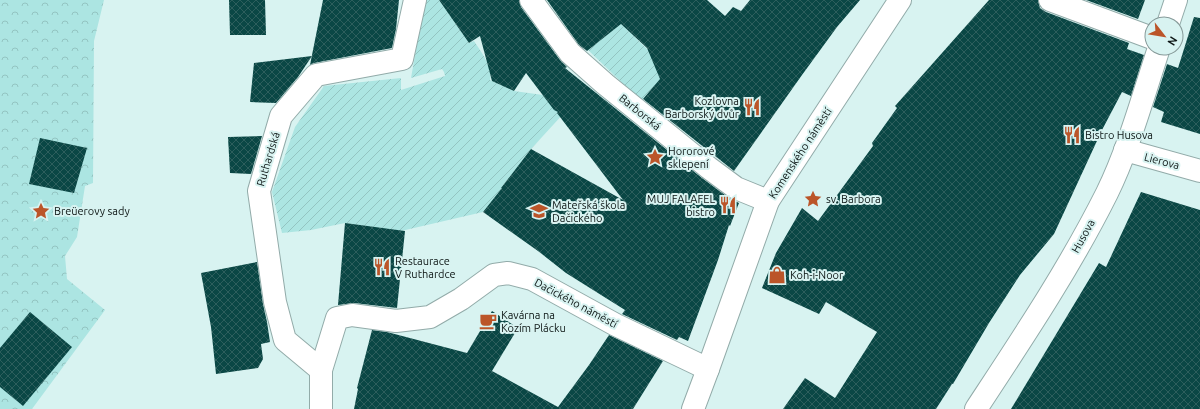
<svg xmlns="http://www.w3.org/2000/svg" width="1200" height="409" font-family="Ubuntu,sans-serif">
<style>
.park{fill:url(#park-crowns)}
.garden{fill:url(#garden-furrows)}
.building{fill:url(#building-cross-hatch)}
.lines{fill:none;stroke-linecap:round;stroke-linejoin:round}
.minor-casing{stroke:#92aba9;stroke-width:24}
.minor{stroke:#fff;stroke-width:22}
.labels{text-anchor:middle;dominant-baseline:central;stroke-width:4;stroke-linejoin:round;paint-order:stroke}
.poi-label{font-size:11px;fill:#0c1514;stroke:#d8f3f1;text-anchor:start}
.street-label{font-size:11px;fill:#0c1514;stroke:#d8f3f1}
</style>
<defs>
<pattern id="park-crowns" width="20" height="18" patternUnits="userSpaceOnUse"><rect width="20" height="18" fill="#ace5e2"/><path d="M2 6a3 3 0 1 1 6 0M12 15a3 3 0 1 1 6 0" fill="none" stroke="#93c4c1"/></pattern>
<pattern id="garden-furrows" width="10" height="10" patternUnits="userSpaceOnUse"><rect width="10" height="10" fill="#ace5e2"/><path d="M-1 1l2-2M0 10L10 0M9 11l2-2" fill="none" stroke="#93c4c1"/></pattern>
<pattern id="building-cross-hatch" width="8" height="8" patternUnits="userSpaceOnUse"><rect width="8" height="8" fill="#0a4745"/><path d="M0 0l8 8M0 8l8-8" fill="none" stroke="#2c5e5c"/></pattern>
</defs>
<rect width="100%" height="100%" fill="#d8f3f1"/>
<path class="park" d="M0 0H104L94 41 93 183 85 186 77 237 65 256 67 279 105 310 32 409H0Z"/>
<g class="garden">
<path d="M425 0H439L469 43 474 41C481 52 493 66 490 80L514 91 543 95 565 112 531 149 501 188H502L483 212 401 231 345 223 311 230 282 233 272 192 295 127 324 86 401 78V90L445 76 444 72 442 69 411 78Z"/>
<path d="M621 24 646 48 671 67 641 101 588 50Z"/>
</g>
<g class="building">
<path d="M229 0H265L266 35H230Z"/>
<path d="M323 0H399L396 29 392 48 314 63 310 65Z"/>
<path d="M439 0H519L521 7 560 60 567 67 565 68 702 178 729 198 739 203 730 226 729 225 718 260 688 341 679 337 677 340 622 314 625 310 566 273 538 251 483 212 502 188H501L531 149 623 200 557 113 558 112 554 110 526 73 514 91 492 81 480 36 469 43Z"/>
<path d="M547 0H707L725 16 733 7 741 11 750 0H860L837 27 802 75 734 171 643 99 660 79 647 48 621 24 587 51 579 45Z"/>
<path d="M989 0H1038L1040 8 1046 12 1129 43 1127 49 1144 55 1131 96 1122 92 1102 130 1054 234 1020 275 989 323 953 384H952L936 409H783L805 378 835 398 877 332 826 302 819 314 762 288 776 253 802 208 818 221 873 146 872 143 897 108 895 106Z"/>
<path d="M1086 0H1145L1138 19Z"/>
<path d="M1194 17 1200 18V134L1161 122 1164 112 1153 107 1167 64 1178 68Z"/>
<path d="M312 56 298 77 276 103 250 102 254 63Z"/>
<path d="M262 136 251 174 230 173 228 137Z"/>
<path d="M40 138 87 148 74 193 29 184Z"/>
<path d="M1141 192 1200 210V409H1011L1099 263 1106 267Z"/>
<path d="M345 223 405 231 397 308 354 303 338 305Z"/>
<path d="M257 262 263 304 267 322 270 342 261 344 263 359 258 368 216 374 211 327 201 273Z"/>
<path d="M492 311 518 328 492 371 558 407 589 365 609 335 663 361 633 409H354L358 389 357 388 372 330 387 332 467 353Z"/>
<path d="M30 312 72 347 23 406 0 387V348Z"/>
</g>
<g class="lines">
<g class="minor-casing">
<g id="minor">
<path d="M531 0 570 53 605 84 709 168 736 188 768 201"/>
<path d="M1050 0 1152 38"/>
<path d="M1168 24 1176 0"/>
<path d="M1125 150 1200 171"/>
<path d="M321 370 285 340 275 302 259 191 281 116 316 75 402 59 415 0"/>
<path d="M321 409V370L337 318 352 315 396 321 430 317 461 299 494 275 508 273 532 279 616 325 708 369"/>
<path d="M693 409 708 369 768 201 900 0"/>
<path d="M976 409C1022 339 1069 269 1107 193 1129 148 1143 96 1159 48"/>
</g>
</g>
<use href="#minor" class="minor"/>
</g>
<defs>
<g id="restaurant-bare" transform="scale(1.38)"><path d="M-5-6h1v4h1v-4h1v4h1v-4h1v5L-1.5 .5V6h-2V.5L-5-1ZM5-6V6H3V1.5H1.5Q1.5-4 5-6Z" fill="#bb5529" stroke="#d8f3f1" stroke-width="2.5" paint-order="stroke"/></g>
<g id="sight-bare" transform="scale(1.38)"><path d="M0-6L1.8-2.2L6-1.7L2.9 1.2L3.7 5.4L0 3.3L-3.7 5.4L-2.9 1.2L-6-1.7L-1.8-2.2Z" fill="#bb5529" stroke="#d8f3f1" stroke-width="2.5" paint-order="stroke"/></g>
<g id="school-bare" transform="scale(1.38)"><path d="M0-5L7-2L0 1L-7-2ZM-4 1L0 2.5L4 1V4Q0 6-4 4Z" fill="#bb5529" stroke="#d8f3f1" stroke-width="2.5" paint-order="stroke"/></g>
<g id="shop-bare" transform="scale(1.38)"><path d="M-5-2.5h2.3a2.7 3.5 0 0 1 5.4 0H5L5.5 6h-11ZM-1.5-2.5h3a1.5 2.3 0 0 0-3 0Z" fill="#bb5529" stroke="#d8f3f1" stroke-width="2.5" paint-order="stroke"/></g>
<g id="cafe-bare" transform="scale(1.38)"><path d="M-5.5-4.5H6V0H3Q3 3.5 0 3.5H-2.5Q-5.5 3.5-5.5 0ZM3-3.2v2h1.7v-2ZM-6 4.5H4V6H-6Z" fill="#bb5529" stroke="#d8f3f1" stroke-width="2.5" paint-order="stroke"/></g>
</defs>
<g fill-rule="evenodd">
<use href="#restaurant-bare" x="752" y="107"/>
<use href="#restaurant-bare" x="1072" y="135"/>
<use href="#sight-bare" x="655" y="157"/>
<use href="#sight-bare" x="813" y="199"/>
<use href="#restaurant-bare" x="728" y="205"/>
<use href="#sight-bare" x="41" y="211"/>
<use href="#school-bare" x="539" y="211"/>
<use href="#restaurant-bare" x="382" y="267"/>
<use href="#shop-bare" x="777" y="275"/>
<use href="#cafe-bare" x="488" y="321"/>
</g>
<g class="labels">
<g class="poi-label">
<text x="739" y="101" text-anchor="end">Kozlovna<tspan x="739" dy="13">Barborský dvůr</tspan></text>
<text x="1085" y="135">Bistro Husova</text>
<text x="668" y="151">Hororové<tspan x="668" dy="13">sklepení</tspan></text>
<text x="715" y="199" text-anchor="end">MUJ FALAFEL<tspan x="715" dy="13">bistro</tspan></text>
<text x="826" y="199">sv. Barbora</text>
<text x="552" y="205">Mateřská škola<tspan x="552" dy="13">Dačického</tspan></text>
<text x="54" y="211">Breüerovy sady</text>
<text x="395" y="261">Restaurace<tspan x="395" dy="13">V Ruthardce</tspan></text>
<text x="790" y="275">Koh-i-Noor</text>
<text x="501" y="315">Kavárna na<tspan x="501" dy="13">Kozím Plácku</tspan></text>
</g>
<g class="street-label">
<text transform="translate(640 112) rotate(39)">Barborská</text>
<text transform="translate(800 153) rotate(-57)">Komenského náměstí</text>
<text transform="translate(268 159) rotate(-73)">Ruthardská</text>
<text transform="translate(1162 161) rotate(15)">Lierova</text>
<text transform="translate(1083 236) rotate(-61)">Husova</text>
<text transform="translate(576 303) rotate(28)">Dačického náměstí</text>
</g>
</g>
<g transform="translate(1164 36) rotate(121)"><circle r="19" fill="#d8f3f1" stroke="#869a99"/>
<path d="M0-3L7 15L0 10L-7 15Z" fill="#bb5529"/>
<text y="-6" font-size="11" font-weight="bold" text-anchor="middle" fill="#0c1514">N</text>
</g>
</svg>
